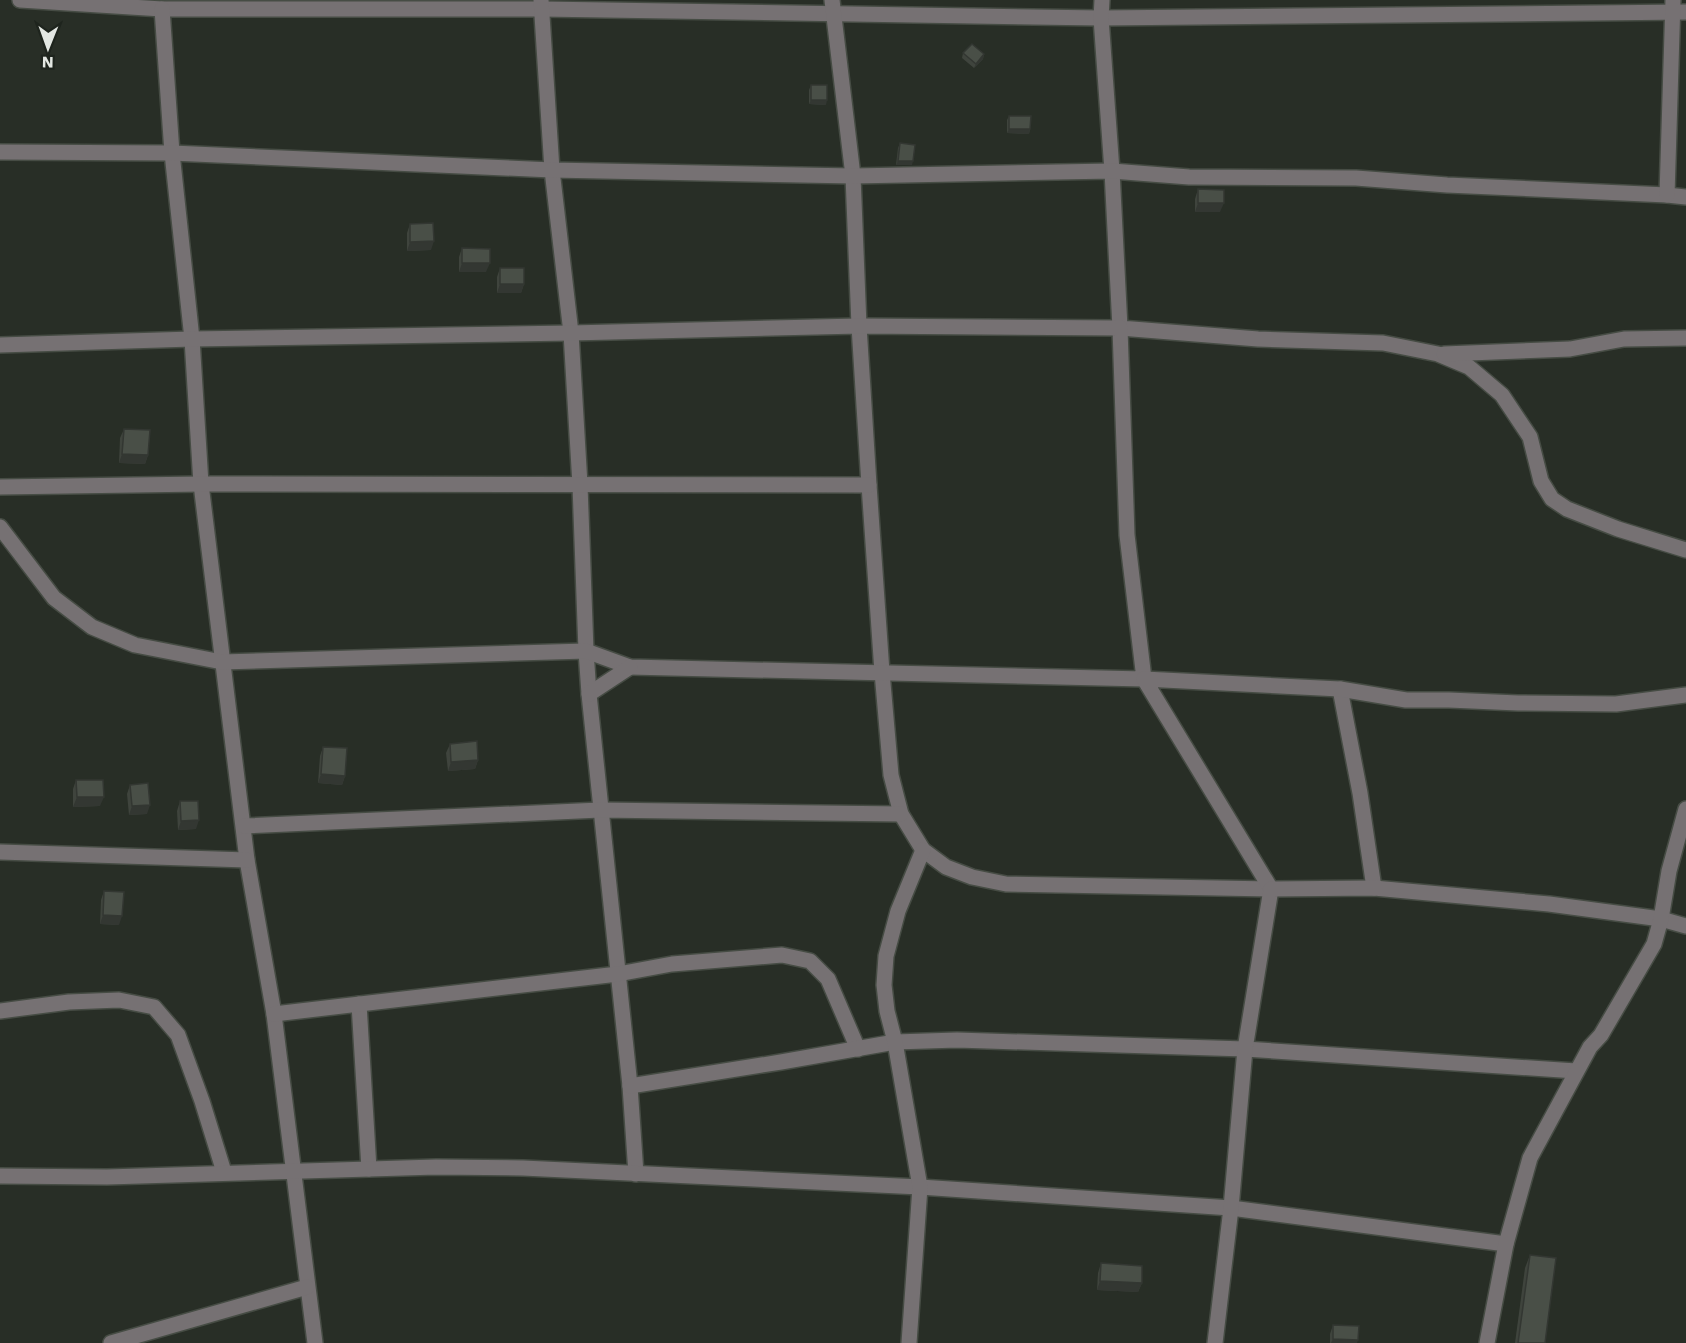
<svg xmlns="http://www.w3.org/2000/svg" width="1686" height="1343" font-family="'Work Sans',sans-serif">
<style>
.lines{fill:none;stroke-linecap:round;stroke-linejoin:round}
.minor-casing{stroke:#464c44;stroke-width:18}
.minor{stroke:#767173;stroke-width:15}
.wall{fill:#3f443d}
.shaded-wall{fill:#333732}
.building{fill:#494f47;stroke:#333732;stroke-width:1.5}
</style>
<rect width="100%" height="100%" fill="#282e26"/>
<g class="lines">
<g class="minor-casing">
<g id="minor">
<path d="M20 0 162 9H542L1101 18 1686 12"/>
<path d="M541 0 552 170 571 333 580 485 586 651 589 694 630 1086 636 1174"/>
<path d="M832 0 853 176 859 326 869 485 882 672 891 775 901 814 923 850 946 867 972 877 1006 884 1271 889"/>
<path d="M1102 0 1101 18 1112 171 1120 328 1258 339 1383 343 1438 354 1469 367 1502 395 1530 437 1541 481 1552 499 1567 509 1618 529 1686 550"/>
<path d="M162 9 172 153 192 339 201 484 247 860 274 1014 315 1343"/>
<path d="M0 152 172 153 552 170 853 176 1112 171 1189 177 1356 178 1447 185 1667 195 1686 197"/>
<path d="M1667 195 1673 0"/>
<path d="M0 345 192 339 571 333 859 326 1120 328 1127 535 1144 679 630 667 586 651 222 662 135 645 92 627 54 598 0 527"/>
<path d="M1444 354 1570 349 1624 339 1686 338"/>
<path d="M0 487 201 484 869 485"/>
<path d="M1340 689 1360 793 1374 888"/>
<path d="M589 694 630 667"/>
<path d="M244 826 600 810 901 814"/>
<path d="M0 852 247 860"/>
<path d="M1271 889 1144 679 1340 689 1406 700H1449L1518 703 1616 704 1686 695"/>
<path d="M359 1004 369 1169"/>
<path d="M0 1011 69 1002 119 1000 154 1007 178 1035 202 1101 224 1172"/>
<path d="M274 1014 618 974 672 964 782 955 810 961 828 979 858 1049"/>
<path d="M630 1086 781 1062 895 1042 957 1040 1245 1049 1576 1071"/>
<path d="M0 1176 107 1177 436 1167 523 1168 920 1187 1231 1208 1506 1244"/>
<path d="M111 1343 307 1287"/>
<path d="M909 1343 920 1187 895 1042 887 1011 884 985 886 956 898 911 923 850"/>
<path d="M1215 1343 1231 1208 1245 1049 1271 889 1374 888 1549 904 1661 919 1686 926"/>
<path d="M1487 1343 1506 1244 1530 1158 1590 1047 1601 1035 1654 944 1661 919 1669 871 1686 809"/>
</g>
</g>
<use href="#minor" class="minor"/>
</g>
<g class="wall">
<path d="M963 53 984 54 983 59 974 68 962 58Z"/>
<path d="M811 85 826 105 809 104V90Z"/>
<path d="M1009 116 1030 129 1029 134 1007 133V120Z"/>
<path d="M900 143 912 165H896L898 148Z"/>
<path d="M1198 189 1220 212H1195V199Z"/>
<path d="M410 224 431 250 407 251V233Z"/>
<path d="M462 248 486 272H459V257Z"/>
<path d="M500 268 524 284 521 293H497V277Z"/>
<path d="M124 429 148 455 145 464 119 463 120 438Z"/>
<path d="M450 744 478 760 475 769 448 771 446 753Z"/>
<path d="M323 747 345 776 342 785 318 783 320 756Z"/>
<path d="M76 780 100 806 73 807V789Z"/>
<path d="M130 785 147 814 129 815 127 794Z"/>
<path d="M180 801 196 829 178 830 177 811Z"/>
<path d="M104 891 119 925 100 924 101 900Z"/>
<path d="M1530 1255 1545 1343H1515L1525 1268Z"/>
<path d="M1101 1263 1142 1283 1138 1292 1097 1290 1098 1273Z"/>
<path d="M1333 1325 1357 1343H1330V1334Z"/>
</g>
<g class="shaded-wall">
<path d="M984 54 983 59 974 68 976 64Z"/>
<path d="M811 100H827L826 105 809 104Z"/>
<path d="M1009 129H1030L1029 134 1007 133Z"/>
<path d="M898 161H913L912 165H896Z"/>
<path d="M1198 203H1224L1220 212H1195Z"/>
<path d="M434 241 431 250 407 251 410 242Z"/>
<path d="M462 263H490L486 272H459Z"/>
<path d="M500 284H524L521 293H497Z"/>
<path d="M122 454 148 455 145 464 119 463Z"/>
<path d="M478 760 475 769 448 771 451 762Z"/>
<path d="M321 774 345 776 342 785 318 783Z"/>
<path d="M77 797H104L100 806 73 807Z"/>
<path d="M150 805 147 814 129 815 132 806Z"/>
<path d="M199 820 196 829 178 830 181 821Z"/>
<path d="M103 915 122 916 119 925 100 924Z"/>
<path d="M1100 1281 1142 1283 1138 1292 1097 1290Z"/>
<path d="M1333 1339 1358 1340 1357 1343H1331Z"/>
</g>
<g class="building">
<path d="M972 44 984 54 976 64 963 53Z"/>
<rect x="811" y="85" width="16" height="15"/>
<path d="M1009 116H1031L1030 129H1009Z"/>
<path d="M900 143 915 145 913 161H898Z"/>
<path d="M1198 189 1224 190V203H1198Z"/>
<path d="M433 223 434 241 410 242V224Z"/>
<path d="M462 248 490 249V263H462Z"/>
<rect x="500" y="268" width="24" height="16"/>
<path d="M124 429 150 430 148 455 122 454Z"/>
<path d="M477 741 478 760 451 762 450 744Z"/>
<path d="M323 747 347 748 345 776 321 774Z"/>
<path d="M76 780H103L104 797H77Z"/>
<path d="M148 783 150 805 132 806 130 785Z"/>
<path d="M180 801H198L199 820 181 821Z"/>
<path d="M104 891 124 892 122 916 103 915Z"/>
<path d="M1530 1255 1556 1258 1545 1343H1518Z"/>
<path d="M1101 1263 1142 1266V1283L1100 1281Z"/>
<path d="M1333 1325 1359 1326 1358 1340 1333 1339Z"/>
</g>
<g transform="translate(48 48) rotate(181)" stroke="#1e241d" stroke-width="4.5" paint-order="stroke">
<path d="M0-4.5L10 22L0 15L-10 22Z" fill="#e3e7e2"/>
<text y="-9" font-size="16" font-weight="bold" text-anchor="middle" fill="#e3e7e2">N</text>
</g>
</svg>
